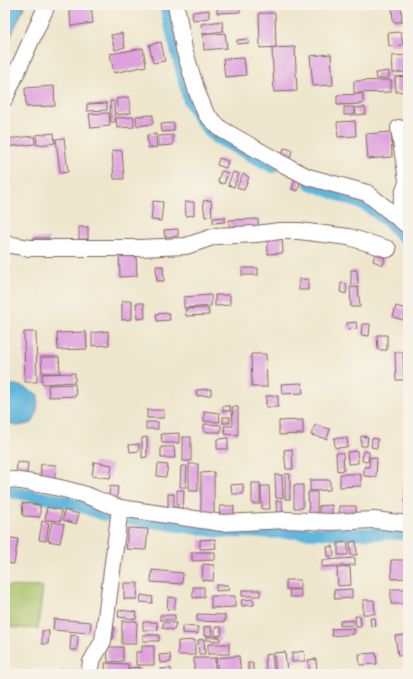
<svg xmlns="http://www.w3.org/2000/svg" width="413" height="679" font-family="'Gochi Hand',sans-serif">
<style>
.green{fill:#a8c167;stroke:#797049}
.water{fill:#60b6dc;stroke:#556a84}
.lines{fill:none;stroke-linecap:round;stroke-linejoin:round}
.canal{stroke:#60b6dc;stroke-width:12}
.building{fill:#dea0de}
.minor-casing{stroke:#836563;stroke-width:18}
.minor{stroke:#fff;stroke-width:16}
</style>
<rect width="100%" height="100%" fill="#f7f3e8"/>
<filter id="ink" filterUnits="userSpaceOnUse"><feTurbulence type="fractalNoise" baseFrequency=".025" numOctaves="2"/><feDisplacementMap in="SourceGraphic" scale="8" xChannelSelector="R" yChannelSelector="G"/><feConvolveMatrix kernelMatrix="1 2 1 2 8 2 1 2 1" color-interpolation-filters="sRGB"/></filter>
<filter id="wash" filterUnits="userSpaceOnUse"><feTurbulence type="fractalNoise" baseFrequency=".012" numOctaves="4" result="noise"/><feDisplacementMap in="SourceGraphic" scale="16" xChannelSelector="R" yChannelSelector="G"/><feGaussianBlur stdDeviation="0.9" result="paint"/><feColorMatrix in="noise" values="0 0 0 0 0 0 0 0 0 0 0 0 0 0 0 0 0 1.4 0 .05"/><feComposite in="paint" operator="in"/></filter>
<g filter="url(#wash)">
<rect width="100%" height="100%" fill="#eee6cc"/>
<path class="green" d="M5 586 43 587 38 629 5 627Z"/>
<g class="water">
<path d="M5 5H25L5 50Z"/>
<path d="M5 384C18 385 27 387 38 395 38 404 37 416 32 423L18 426 5 421Z"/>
</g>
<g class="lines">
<g class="canal">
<path d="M165 5 189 101 200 120 215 137 273 167"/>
<path d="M310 184 367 206 391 224 408 243"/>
<path d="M5 491 69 502 104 515 221 532 408 534"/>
</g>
</g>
<g id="blocks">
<g class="building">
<path d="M69 5H91L93 23 71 26Z"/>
<path d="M217 5H240V12L217 13Z"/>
<path d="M392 5H401L402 22H393Z"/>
<path d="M209 10V18L193 20 192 12Z"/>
<path d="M259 13H275L276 47 260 48Z"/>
<path d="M222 21 223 31 202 34 201 24Z"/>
<path d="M401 32 403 45 389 46 388 33Z"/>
<path d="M122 33 125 47 115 50 111 35Z"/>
<path d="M225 33 227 48 204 50 203 35Z"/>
<path d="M248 39 249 43 237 44V40Z"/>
<path d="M161 42 165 61 153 63 149 45Z"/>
<path d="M295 47 297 91 274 92 272 48Z"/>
<path d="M143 48 146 66 114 73 110 54Z"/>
<path d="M331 54 333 85 313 86 310 56Z"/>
<path d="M408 55V72L393 73 392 56Z"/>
<path d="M244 58 246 75 225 77 223 59Z"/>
<path d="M389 71V78L376 79 375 73Z"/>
<path d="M408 76V91L396 92 395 77Z"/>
<path d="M391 80V92L354 93V81Z"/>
<path d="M54 86 55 106 26 107 25 88Z"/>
<path d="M363 94V104L337 105V95Z"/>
<path d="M129 97 131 113 118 115 116 99Z"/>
<path d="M110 101H114L115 122H111Z"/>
<path d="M107 103V110L87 111V104Z"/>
<rect x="344" y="107" width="10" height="8"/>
<path d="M365 107 366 114 356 115 355 108Z"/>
<path d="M109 113 110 126 91 128 89 114Z"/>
<path d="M153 115V124L137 126 136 116Z"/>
<path d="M134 117V127L117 128 116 118Z"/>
<path d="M355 121 356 136 338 137 337 122Z"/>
<path d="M174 123V131L162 132 161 124Z"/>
<path d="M391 132 392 157 368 159 366 134Z"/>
<path d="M54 133 55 143 37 145 36 135Z"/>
<path d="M156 134 157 147 148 148 147 135Z"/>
<path d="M173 135V145L159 146V136Z"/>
<path d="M34 136 35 144 5 147V139Z"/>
<path d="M64 138 68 172 60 173 56 139Z"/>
<path d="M284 148 292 150 289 162 281 160Z"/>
<path d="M122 150 124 179H114L112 151Z"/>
<path d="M219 158 228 161 226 168 217 165Z"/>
<path d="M221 171 228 173 224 184 218 182Z"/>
<path d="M233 172 239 174 234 187 228 185Z"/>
<path d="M243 174 249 177 244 190 237 187Z"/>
<path d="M295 178 301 179 298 191 292 189Z"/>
<path d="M211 200 212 216 205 217 203 201Z"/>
<path d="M153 201 163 202 161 221 151 220Z"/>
<path d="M185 202H194V215L186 216Z"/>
<path d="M225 217V222L213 223V218Z"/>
<path d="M258 219 259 236 230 237 229 220Z"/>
<rect x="79" y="227" width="9" height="12"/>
<path d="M178 229V236L165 237 164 230Z"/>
<path d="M282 235 283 253 268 254 267 236Z"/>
<rect x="33" y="238" width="16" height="8"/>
<path d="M119 252H136L137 276 120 277Z"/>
<path d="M375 254 385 258 383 265 373 261Z"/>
<path d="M156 266H163L164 281H157Z"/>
<rect x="242" y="268" width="16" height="7"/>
<path d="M351 270H357L358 284H351Z"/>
<rect x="299" y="279" width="9" height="11"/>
<path d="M341 283 347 284 346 294 340 292Z"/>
<path d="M350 287H358L360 307H351Z"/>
<path d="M211 295V306L184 308V297Z"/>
<path d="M215 295H230V305L215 306Z"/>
<path d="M122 301H132V319L122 320Z"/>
<path d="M136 303H144L145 318 137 319Z"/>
<path d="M396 306 406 309 403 320 393 317Z"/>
<path d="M208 308 209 315 186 316 185 309Z"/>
<path d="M169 313 170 320 157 321 156 314Z"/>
<path d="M356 322 357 329 348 330 347 323Z"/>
<path d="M362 324H370L369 336 361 335Z"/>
<path d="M108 331 109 345 92 346V333Z"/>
<path d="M24 332H36L37 382H25Z"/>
<path d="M86 332 87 349 58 350 57 333Z"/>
<path d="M377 335H387V350H378Z"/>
<path d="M395 352H403L404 380H396Z"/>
<path d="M251 354H266L267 387H252Z"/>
<path d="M41 357H59L60 373H42Z"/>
<path d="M75 373V382L42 384V374Z"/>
<path d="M302 383 303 393 282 394 281 384Z"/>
<path d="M75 384 76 396 49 397 48 385Z"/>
<path d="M211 389V395L197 396 196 390Z"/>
<rect x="266" y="396" width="12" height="11"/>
<rect x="223" y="406" width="7" height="5"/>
<path d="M232 407H238V435L225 434 224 426H233Z"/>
<rect x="147" y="410" width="17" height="8"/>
<path d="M204 411 219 413 220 422 204 421Z"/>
<rect x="223" y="417" width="7" height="6"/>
<path d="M303 420V434L279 435V421Z"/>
<rect x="146" y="422" width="12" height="7"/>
<path d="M204 424 221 425V432H204Z"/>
<path d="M315 425 330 429 327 439 311 435Z"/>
<path d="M179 433V443H162L161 434Z"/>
<path d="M406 435H408V457L405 458Z"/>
<path d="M361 436 368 437 367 446H361Z"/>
<path d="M147 437V457L142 458V438Z"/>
<rect x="183" y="437" width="8" height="24"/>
<path d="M228 438V449H217V439Z"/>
<path d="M334 438H347L348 447 335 448Z"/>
<path d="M372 438 378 439 377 448 371 447Z"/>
<path d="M139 444V451L130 452 129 445Z"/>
<path d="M161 447H174L175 458H161Z"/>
<path d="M292 449 293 469H286L284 450Z"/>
<path d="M357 451 358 463 348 464 347 452Z"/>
<path d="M363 451 369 452 368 462 362 461Z"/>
<path d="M336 453H343L344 470 337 471Z"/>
<path d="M370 457 377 458 376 477 364 476V467H369Z"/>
<path d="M17 462 28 463 26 481 16 480Z"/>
<path d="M94 462 112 465 110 478 92 476Z"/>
<path d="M41 464 56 465 54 485 40 484Z"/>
<path d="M158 464 168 465 166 477 157 476Z"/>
<rect x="189" y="464" width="9" height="27"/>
<path d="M181 466H187L186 487H180Z"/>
<path d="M214 472V516L201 517V473Z"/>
<rect x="285" y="474" width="5" height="25"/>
<path d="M340 474H361V486L340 487Z"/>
<path d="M275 475H282L283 498H276Z"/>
<path d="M310 480H330V490L310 491Z"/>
<rect x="252" y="483" width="8" height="21"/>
<path d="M243 484V494H232L231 485Z"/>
<rect x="405" y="484" width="3" height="35"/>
<rect x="294" y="485" width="9" height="23"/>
<path d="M110 486 118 487 116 504 108 503Z"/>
<path d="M261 486H269L270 509H262Z"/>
<path d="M177 490H184L183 514H177Z"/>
<path d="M308 492H317V519H309Z"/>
<rect x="168" y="494" width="6" height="13"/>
<path d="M276 501H282L283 518H277Z"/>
<path d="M22 503 40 505V517L23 516Z"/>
<path d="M332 505V520H319V506Z"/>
<path d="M220 506H234L233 521 219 520Z"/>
<path d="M339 506H356L357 518 340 519Z"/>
<path d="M47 507 61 510V521L45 520Z"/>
<path d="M64 510 79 514 76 524 63 520Z"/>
<path d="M42 521 49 523 46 541 39 540Z"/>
<path d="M52 522 64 524 60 543 48 541Z"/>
<path d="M128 528 148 529 146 550 126 549Z"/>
<path d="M5 537 18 539 14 564 5 563Z"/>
<path d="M215 539 216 548 200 549V540Z"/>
<path d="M356 541 357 555H351L350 542Z"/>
<path d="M348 542V555H338V543Z"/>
<path d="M333 546 334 556H328L327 547Z"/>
<path d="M192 552H215V560L192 561Z"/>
<path d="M355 558V565L322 567V560Z"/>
<path d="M391 560H408V578L392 579Z"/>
<path d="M203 564 214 565 213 581 202 580Z"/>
<path d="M350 567 351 585 338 586 337 568Z"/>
<path d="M152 570 183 573 182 584 151 582Z"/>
<rect x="286" y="580" width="14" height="9"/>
<path d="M124 583H138L137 599H124Z"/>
<path d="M216 585H228L229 590 216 591Z"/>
<path d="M193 587H204V597L193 598Z"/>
<path d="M352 589V598L335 599 334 590Z"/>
<rect x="391" y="589" width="17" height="15"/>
<rect x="242" y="590" width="18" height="6"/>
<path d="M289 590H301V597H290Z"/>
<path d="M141 595 153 597 152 603 140 602Z"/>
<path d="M211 596H235V607L211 608Z"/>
<path d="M168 597 176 598 174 610 167 609Z"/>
<path d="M253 599 254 605 242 606 241 600Z"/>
<path d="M363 600H374L375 614H363Z"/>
<path d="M119 610 137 612 136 619 118 617Z"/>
<path d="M197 614 225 615V622L197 621Z"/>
<rect x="160" y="615" width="15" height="5"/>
<path d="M355 616H360L361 627H356Z"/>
<path d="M370 618H375L376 626 371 627Z"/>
<path d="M54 619 91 622 90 633 53 630Z"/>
<path d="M353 620V625L340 626V621Z"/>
<path d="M122 621H137L136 644H122Z"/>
<path d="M143 622H157L158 630H143Z"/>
<path d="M164 622 176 623 174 630 162 628Z"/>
<path d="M108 626 115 627 113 639 105 638Z"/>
<path d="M182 626 198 627V634L182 633Z"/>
<path d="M211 626 212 635 204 636V627Z"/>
<path d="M215 627H221L222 635 215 636Z"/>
<path d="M354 628V634L332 636 331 629Z"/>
<path d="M42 631H49L48 644H42Z"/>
<path d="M71 635 78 636 77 650H70Z"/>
<rect x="143" y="635" width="16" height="6"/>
<path d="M406 635 408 655 398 656 395 636Z"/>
<path d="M207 637H220V641L207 640Z"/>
<path d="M204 639 205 654H199L198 640Z"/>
<path d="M195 640V655H178V641Z"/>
<rect x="208" y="644" width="21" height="10"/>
<path d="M142 646H154V665H136V652H142Z"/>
<path d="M107 647H123V661L108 662Z"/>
<path d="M304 651 305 661 292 662V653Z"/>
<path d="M285 652 287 672 276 673 274 653Z"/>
<path d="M376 653 377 664 360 665 359 654Z"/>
<path d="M170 654 171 662 160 663 159 655Z"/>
<path d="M272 654 274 672 266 673 265 655Z"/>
<path d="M239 656 241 674H218L216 658Z"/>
<path d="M194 658H215V672L194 673Z"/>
<path d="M316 659 317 674H310L308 660Z"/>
<path d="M105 663 128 664V674H106Z"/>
<rect x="248" y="663" width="5" height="11"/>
<path d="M140 667V674H130L129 668Z"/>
<path d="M171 668V674H161V669Z"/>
<path d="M61 670 83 671V674H60Z"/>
</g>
</g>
</g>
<g filter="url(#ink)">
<use href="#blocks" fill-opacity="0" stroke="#836563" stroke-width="1"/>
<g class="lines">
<g class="minor-casing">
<g id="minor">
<path d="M176 5 184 49 197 92 206 114 221 129 279 162 308 177 367 193 408 226"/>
<path d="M5 98 47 5"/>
<path d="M399 128 407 180"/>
<path d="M404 222 400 209 403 194 408 180"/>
<path d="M5 244 30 248H139L186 246 216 236 256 234 280 231H299L349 237 388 249"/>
<path d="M5 479C30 482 55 486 79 493 93 497 106 504 120 508L222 523 288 520 330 522 374 520 408 524"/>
<path d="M89 674 91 662 103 641 120 508"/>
</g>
</g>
<use href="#minor" class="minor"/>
</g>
</g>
<rect width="413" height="679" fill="none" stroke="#f7f3e8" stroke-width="20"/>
</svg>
